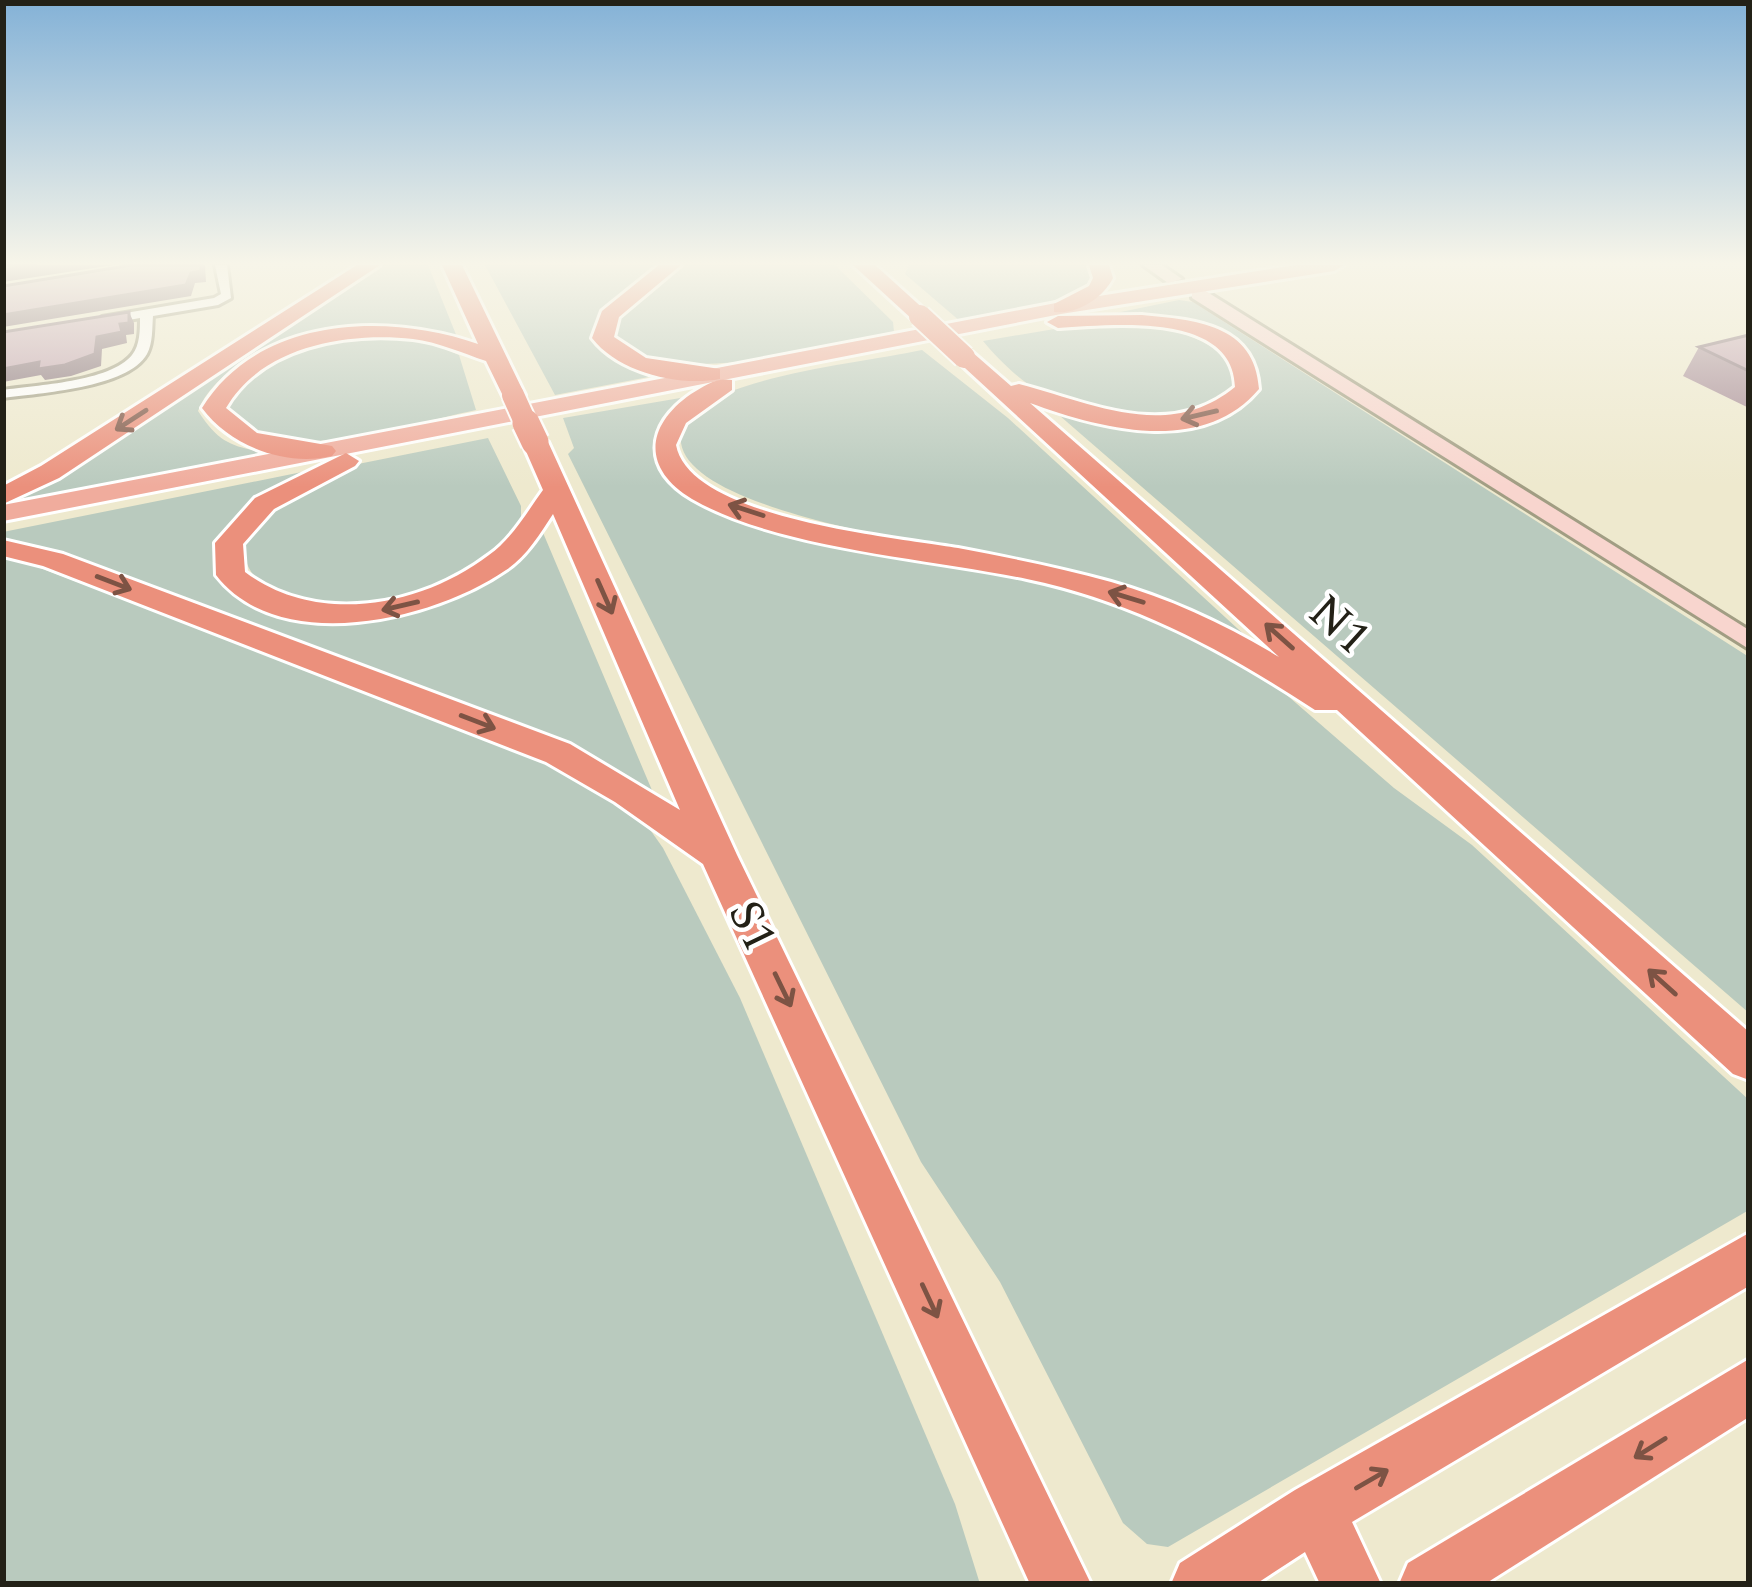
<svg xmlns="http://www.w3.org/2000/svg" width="1752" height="1587" font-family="Spectral,serif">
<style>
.green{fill:#b9cabe}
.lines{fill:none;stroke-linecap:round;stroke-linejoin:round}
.minor-casing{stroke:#a19d83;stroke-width:6}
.secondary-casing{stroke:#a19d83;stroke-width:6}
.primary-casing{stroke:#fff;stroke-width:6}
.trunk-casing{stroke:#fff;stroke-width:6}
.minor{fill:#fff;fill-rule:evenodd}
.secondary{fill:#f8d5ce;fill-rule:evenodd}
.primary{fill:#f0ac9d;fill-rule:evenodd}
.trunk{fill:#eb907c;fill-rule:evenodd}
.trunk-bridge-far1-casing{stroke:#fff;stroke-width:26;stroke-linecap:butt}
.trunk-bridge-casing{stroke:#fff;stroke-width:32;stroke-linecap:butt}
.trunk-bridge-far1{stroke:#eb907c;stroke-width:22}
.trunk-bridge{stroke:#eb907c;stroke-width:27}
.wall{fill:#a78c97}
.shaded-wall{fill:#88727b}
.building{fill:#c2a3b0;stroke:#88727b;stroke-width:3}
.oneway{stroke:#7d5344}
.labels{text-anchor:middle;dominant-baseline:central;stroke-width:9;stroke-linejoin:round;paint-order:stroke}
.street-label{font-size:48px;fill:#232117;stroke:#fff}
</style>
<rect width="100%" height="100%" fill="#eee9ce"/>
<g class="green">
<path d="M377 265H428L457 337C386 314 230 333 198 411 221 446 233 446 272 454L3 507V502Z"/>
<path d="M485 265H665L598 317 592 336C609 372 650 368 685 370L555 395Z"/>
<path d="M677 265H835L893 322 894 332C827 344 665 395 614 336L616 317Z"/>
<path d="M909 265H1091L1094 272 1085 293 1053 304 961 322 905 274Z"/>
<path d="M1179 300 1193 302 1749 657V1013L1052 409 1103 423 1231 410 1250 362 1169 319 1111 314Z"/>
<path d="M1096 322C1150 326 1192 326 1234 363L1238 378C1203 432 1137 418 1085 404 1071 400 1052 398 1039 391 1020 381 997 358 983 341Z"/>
<path d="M382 337 431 343 459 355 476 410C423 421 290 463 244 428 237 423 232 413 227 406 246 355 335 339 382 337Z"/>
<path d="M922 350 1008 418 1262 651C1226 629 1188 605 1148 592 1110 581 1072 571 1033 563 966 549 692 516 681 443 679 431 684 419 694 411 741 374 861 363 922 350Z"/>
<path d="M692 396 662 453 724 505 1115 595 1259 671 1394 788 1472 845 1749 1100V1210L1168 1547 1147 1544 1123 1523 1000 1282 921 1162 568 454 574 448 563 418Z"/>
<path d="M488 438 521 506V522C502 545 484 564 457 577 400 605 252 635 242 544L281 499 353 465Z"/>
<path d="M302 472 258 499 227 531 225 581 243 599 398 612 541 528 654 795 584 752 63 554 3 541V532Z"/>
<path d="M3 554 550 760 639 814 663 848 740 998 955 1504 980 1584H3Z"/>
</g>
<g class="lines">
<g class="minor-casing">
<path id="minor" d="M215 265H227L231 298 218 305 153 316C152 328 153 343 147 354 128 388 39 393 3 398V390C36 385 110 382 132 355 140 345 140 330 140 318L106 324 102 323V317L214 298 221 294Z"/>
</g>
<g class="secondary-casing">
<g id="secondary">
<path d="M1143 265H1162L1182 279 1168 283Z"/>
<path d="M1192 290H1204L1749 630V649L1192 298Z"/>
</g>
</g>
<g class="primary-casing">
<path id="primary" d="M1296 265H1344L1334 271 1061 314 3 521V505L1061 302Z"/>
</g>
<g class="trunk-casing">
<g id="trunk">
<path d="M357 265H380L59 478 3 504V486L41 466Z"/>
<path d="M442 265H462L525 395 521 400H505L486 361C462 353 438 342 413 339 347 332 262 346 226 408L257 433 332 446 336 451 332 456C285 467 230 446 202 408 258 317 385 312 478 344Z"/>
<path d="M659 265H681L619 317 614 337 646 358 720 369V379C678 387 618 372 592 338L602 311Z"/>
<path d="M853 265H875L927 312V320H913Z"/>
<path d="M1089 265H1109L1113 278C1103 298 1077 315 1054 312V304L1089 286 1093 278Z"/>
<path d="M1142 315C1195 320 1255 324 1259 389 1203 456 1101 429 1030 403L1749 1032V1080L1733 1074 1337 710H1315C1223 650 1136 602 1027 579 927 558 779 549 692 499 642 469 645 426 691 394 704 386 716 377 732 380V390L686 423 676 445C690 519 895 537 958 548 1010 558 1061 568 1111 582 1171 599 1226 625 1279 657L953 357 956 352H972L1011 386 1019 384C1092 403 1168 442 1235 387 1233 311 1112 325 1058 328L1047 322 1058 316Z"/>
<path d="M535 434 548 442 737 855 1091 1584H1030L703 864 615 802 546 762 43 566 3 556V540L63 554 570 744 680 810 553 514C540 534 526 557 506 570 434 620 279 657 216 575L215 543 255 498 346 453 359 461 355 466 274 509 243 544 245 572C316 626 421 607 489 555 512 539 527 512 543 490L522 442Z"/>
<path d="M1749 1233V1286L1352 1522 1381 1584H1320L1305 1552 1256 1584H1171L1180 1563 1295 1490Z"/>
<path d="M1749 1359V1417L1485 1584H1399L1408 1563Z"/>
</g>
</g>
<use href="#minor" class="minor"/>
<use href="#secondary" class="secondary"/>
<use href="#primary" class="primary"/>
<use href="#trunk" class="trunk"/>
<g class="trunk-bridge-far1-casing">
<g id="trunk-bridge-far1">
<path d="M920 316 964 357"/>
<path d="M513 395 527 426"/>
</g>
</g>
<g class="trunk-bridge-casing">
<path id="trunk-bridge" d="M526 423 535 442"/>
</g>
<use href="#trunk-bridge-far1" class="trunk-bridge-far1"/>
<use href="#trunk-bridge" class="trunk-bridge"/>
</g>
<path class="wall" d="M1749 335V408L1683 376 1699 347Z"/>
<g class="shaded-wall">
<path d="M37 265H113L3 282V270Z"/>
<path d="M201 265H205L206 282 195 283 191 296 3 327V315L191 273Z"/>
<path d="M129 312 134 323V334L126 335 127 343 102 349 101 366 71 376 45 380 41 375 3 382V369L39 362 97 337 120 324Z"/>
</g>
<g class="building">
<path d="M3 265H37L3 270Z"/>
<path d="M132 265H201V271L191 273 186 285 3 315V286Z"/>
<path d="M129 312V323L120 324 122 332 97 337 95 354 65 365 38 369 39 362 3 369V332Z"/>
<path d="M1749 335V371L1699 347Z"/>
</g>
<defs><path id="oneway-shaft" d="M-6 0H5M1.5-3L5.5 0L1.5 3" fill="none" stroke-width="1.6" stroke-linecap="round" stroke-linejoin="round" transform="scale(3)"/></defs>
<g class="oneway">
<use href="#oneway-shaft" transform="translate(1199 415) rotate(167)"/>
<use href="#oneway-shaft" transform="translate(131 420) rotate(147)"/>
<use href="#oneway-shaft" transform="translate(746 510) rotate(-162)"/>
<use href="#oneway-shaft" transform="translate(114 583) rotate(21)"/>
<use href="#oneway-shaft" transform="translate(605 597) rotate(66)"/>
<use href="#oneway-shaft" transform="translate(1126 597) rotate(-163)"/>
<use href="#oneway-shaft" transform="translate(400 606) rotate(167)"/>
<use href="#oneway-shaft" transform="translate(1279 636) rotate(-138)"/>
<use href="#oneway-shaft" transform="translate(478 722) rotate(21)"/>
<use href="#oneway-shaft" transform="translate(1662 982) rotate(-138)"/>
<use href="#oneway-shaft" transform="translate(783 990) rotate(64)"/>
<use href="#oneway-shaft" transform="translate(930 1301) rotate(65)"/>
<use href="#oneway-shaft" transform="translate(1650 1448) rotate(148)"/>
<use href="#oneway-shaft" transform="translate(1372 1479) rotate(-30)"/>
</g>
<linearGradient id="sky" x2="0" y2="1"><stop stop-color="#84b2d7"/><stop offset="0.54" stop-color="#f7f5e9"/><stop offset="1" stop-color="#f7f5e9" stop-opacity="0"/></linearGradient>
<rect width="1752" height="487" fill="url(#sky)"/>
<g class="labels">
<g class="street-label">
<text transform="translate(1339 625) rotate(42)">N1</text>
<text transform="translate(752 926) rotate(64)">S1</text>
</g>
</g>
<rect width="1752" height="1587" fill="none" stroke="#232117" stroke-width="12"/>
</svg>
